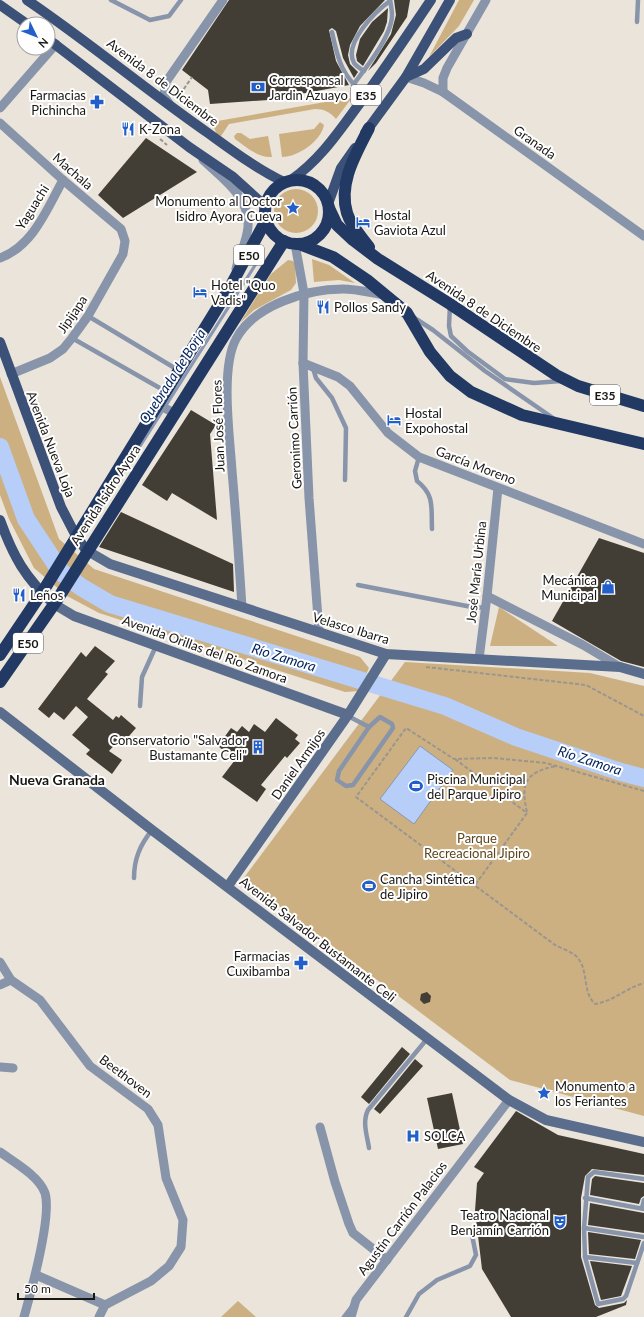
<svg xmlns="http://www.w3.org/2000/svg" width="644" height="1317" font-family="Lato,sans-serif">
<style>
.green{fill:#ccb081}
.water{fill:#b6cef8;stroke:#8797b4}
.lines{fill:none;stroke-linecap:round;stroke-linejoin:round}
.stream{stroke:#8797b4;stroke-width:3}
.river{stroke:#b6cef8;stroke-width:18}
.building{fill:#433e35}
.path{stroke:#9a968f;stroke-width:2;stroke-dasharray:4 2;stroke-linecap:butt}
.lane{stroke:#8794aa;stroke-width:4.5}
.street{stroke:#8794aa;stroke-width:9}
.secondary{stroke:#5a6d8c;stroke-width:10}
.primary{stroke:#3b5177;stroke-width:10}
.highway{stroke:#213963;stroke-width:12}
.labels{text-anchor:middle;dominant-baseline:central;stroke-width:4;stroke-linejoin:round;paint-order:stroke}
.shield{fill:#fff;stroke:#5e5d5a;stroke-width:1}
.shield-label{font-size:12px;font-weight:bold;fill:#191714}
.poi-label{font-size:13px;fill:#191714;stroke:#fff;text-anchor:start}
.street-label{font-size:13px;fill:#191714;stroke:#fff}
.park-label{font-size:13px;fill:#5d461c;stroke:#fff}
.water-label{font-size:14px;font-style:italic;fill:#062761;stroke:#fff}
.neighbourhood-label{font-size:14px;font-weight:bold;fill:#191714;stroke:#fff}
</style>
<rect width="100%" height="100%" fill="#eae4da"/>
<g class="green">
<path d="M459 0H474L459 26 429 57Z"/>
<path d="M348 98 351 99 336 119C330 112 324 109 315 109L229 124 221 136 217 135 212 122Z"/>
<path d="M320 122 324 125C321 141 298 157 282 157L279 134 314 129Z"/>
<path d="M237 133H241L250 139 268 136 272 157C258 158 246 147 235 139L234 136Z"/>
<circle cx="296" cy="211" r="22"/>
<path d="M312 259 329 265 355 283 339 280 314 282Z"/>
<path d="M288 260 293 261 295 264 296 283 291 290 254 310 240 323 271 274Z"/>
<path d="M0 377 59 539 94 569 360 657 369 668 359 691 345 692 99 613 67 596 34 568 9 519 0 495Z"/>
<path d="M499 607 558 646H490Z"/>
<path d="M405 662 590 673 644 686V1116L510 1080 243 879Z"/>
<path d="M238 1301 256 1317H221Z"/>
</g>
<path class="water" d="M420 746 453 770 414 824 380 799Z"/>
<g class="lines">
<path class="stream" d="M116 484 261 256"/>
<path class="river" d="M0 447 26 519 61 572 81 587 110 604 445 706 516 737 621 772 644 778"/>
</g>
<g class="building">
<path d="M229 0H385L360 26 350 45 348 55 350 64 358 72 354 78 343 58 336 31 332 28 329 30 336 61 349 85 268 100 210 104 208 90 182 70Z"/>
<path d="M394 0H410L407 17 376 63 368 71 391 34 396 15Z"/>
<path d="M388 8 387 22 384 31 363 66 357 61 356 55 360 39 372 22Z"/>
<path d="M146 138 197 172 123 218 98 195Z"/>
<path d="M191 410 216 425 210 434 217 520 172 493 167 501 142 485Z"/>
<path d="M121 512 233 564 234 592 99 547Z"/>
<path d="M599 538 644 553V667L621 661 552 621Z"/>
<path d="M95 646 115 661 105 672 108 674 87 699 113 720 116 716 119 718 121 715 136 728 124 742 120 739 109 751 122 760 112 774 86 754 90 750 72 735 88 717 76 706 64 720 54 712 49 718 38 709 81 652 86 657Z"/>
<path d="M276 718 298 735 295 739 300 743 287 758 285 756 261 785 266 789 257 802 222 777 235 760 218 746 231 728 237 732 242 726 249 732 254 724 265 732Z"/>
<path d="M427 992 431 996 430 1002 424 1004 420 1000 421 994Z"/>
<path d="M402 1047 410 1054 369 1104 361 1097Z"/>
<path d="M415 1059 423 1066 380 1114 374 1109Z"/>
<path d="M452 1093 463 1144 438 1149 427 1098Z"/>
<path d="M516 1111 558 1135 644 1154V1175L592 1169 585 1176 581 1198V1257L595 1305 599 1308 624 1303 627 1300 626 1305 596 1317H511L482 1269 475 1211 477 1183 484 1173 474 1167Z"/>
<path d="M595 1176 644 1183V1196L641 1198 639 1204 590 1195 592 1179Z"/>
<path d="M590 1203 644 1213V1233L588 1225Z"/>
<path d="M588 1232 641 1240 635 1259 589 1254Z"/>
<path d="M590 1261 632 1266 621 1296 601 1300Z"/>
</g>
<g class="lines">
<g class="path">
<path d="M177 99 192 77"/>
<path d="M196 113 201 111"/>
<path d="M160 139 167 145"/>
<path d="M426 667 586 685 644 716"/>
<path d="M455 759 527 813 475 885"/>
<path d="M644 791 546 763 494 758 454 759 406 728 356 797 555 945C561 948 569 951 575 955 590 968 581 991 595 1004 614 1001 626 988 644 983"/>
<path d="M527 812C520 783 526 772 556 766"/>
</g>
<g class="lane">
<path d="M111 0 150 20 169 16 181 0"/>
<path d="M637 22 638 0"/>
<path d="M332 32C338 61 342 76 366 96"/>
<path d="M364 71C361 69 356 66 354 63 343 43 376 11 390 1"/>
<path d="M353 85C365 69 392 36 392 15 392 10 391 5 390 0"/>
<path d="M450 305 449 326 451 336 467 351 505 379 534 383 561 381"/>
<path d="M88 316 178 370"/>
<path d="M413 317 433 330 485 371 553 418"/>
<path d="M72 338 165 391"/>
<path d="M313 368 316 378 332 398 346 428 345 480"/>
<path d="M419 457 415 471 417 481C435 495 431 508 432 529"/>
<path d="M358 585 477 608 485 607"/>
<path d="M140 706 142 677 156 646"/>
<path d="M348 716 369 727"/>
<path d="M380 717 392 724 393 728 353 785 346 786 337 780 339 771 369 727Z"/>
<path d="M134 878C134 859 140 845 152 830"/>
<path d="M369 1148C367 1135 362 1122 368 1110L427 1039"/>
<path d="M585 1198 644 1209"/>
<path d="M642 1208 644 1200"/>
<path d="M584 1228 644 1237"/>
<path d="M585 1257 598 1304 623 1299 626 1296 644 1243"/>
<path d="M637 1263 585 1257 584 1228 588 1177 594 1172 644 1179"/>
<path d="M344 1317 351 1308"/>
<path d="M406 1317 419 1294 437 1280 470 1266 476 1255 471 1230"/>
</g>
<g class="street">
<path d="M406 77 424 83 443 92 644 236"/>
<path d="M443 92V78L447 68 486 0"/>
<path d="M170 105 164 96 166 82 223 0"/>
<path d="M0 108 56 44"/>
<path d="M0 123 63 180 121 229 125 241 123 254 88 316 72 338 63 349 50 358 11 374"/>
<path d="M203 160C223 179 250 197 248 227 247 241 239 256 236 269"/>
<path d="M295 244 304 293 303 363 309 498 319 632"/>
<path d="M0 258C33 246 47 209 63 180"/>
<path d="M303 363 338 377 350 386 388 433 419 457 644 544"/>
<path d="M157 404 174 413"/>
<path d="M487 596 583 645 620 667"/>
<path d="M242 607C239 561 236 516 232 471 230 437 220 369 236 339 254 305 307 289 343 289 357 289 371 293 385 295"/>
<path d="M479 659 487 596 498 488"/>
<path d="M0 962 11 980 40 1000 90 1066 148 1109 158 1125 166 1178 183 1220 181 1247 169 1266 151 1281 105 1305 99 1317"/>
<path d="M0 985 11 980"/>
<path d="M0 1067 13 1068"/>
<path d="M320 1127 335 1182 349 1224 353 1233 387 1260"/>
<path d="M0 1152C14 1162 39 1176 45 1193 52 1216 31 1292 24 1317"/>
<path d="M36 1275 105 1305"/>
<path d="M351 1317 356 1300 509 1100"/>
</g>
<g class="secondary">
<path d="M86 550 110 564 386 654 620 667 644 674"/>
<path d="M54 604 74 616 348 715"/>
<path d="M0 712 152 830 509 1100 546 1120 644 1142"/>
<path d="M228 886 348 715 386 654"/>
</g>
<g class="primary">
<path d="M27 0C89 42 146 90 208 133 233 151 257 169 284 182"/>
<path d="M0 5 27 24"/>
<path d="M48 39 189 147 233 177 265 206"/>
<path d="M406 77 424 69 456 38 467 34"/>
<path d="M365 133 406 77 450 0"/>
<path d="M291 180C318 161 335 137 354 111 381 75 406 37 431 0"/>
<path d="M328 204 341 168 355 148"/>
<path d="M0 342 61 507 76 536 86 550"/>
<path d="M0 520C13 556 25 578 54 604"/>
</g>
<g class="highway">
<path d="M369 128C356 154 338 183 347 213 351 226 361 236 369 247"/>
<circle cx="297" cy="212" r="32"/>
<path d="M329 208 337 225 353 240 378 259 450 304 556 375 578 386 644 406"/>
<path d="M299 244 333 257 367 280 407 313 430 352 450 376 471 392 522 415 644 444"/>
<path d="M0 655 45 588 229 289 266 220"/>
<path d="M0 682 57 600 284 241"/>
</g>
</g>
<defs>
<g id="bank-bare" transform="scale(1.08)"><path d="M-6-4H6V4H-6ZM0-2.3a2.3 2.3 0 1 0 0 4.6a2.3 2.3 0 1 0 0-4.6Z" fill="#225fcb" stroke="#fff" stroke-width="2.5" paint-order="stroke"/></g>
<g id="pharmacy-bare" transform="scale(1.08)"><path d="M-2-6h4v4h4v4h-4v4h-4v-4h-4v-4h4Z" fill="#225fcb" stroke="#fff" stroke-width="2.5" paint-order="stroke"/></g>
<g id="restaurant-bare" transform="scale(1.08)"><path d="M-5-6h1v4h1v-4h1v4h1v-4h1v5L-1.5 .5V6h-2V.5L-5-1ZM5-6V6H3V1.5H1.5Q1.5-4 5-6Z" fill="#225fcb" stroke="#fff" stroke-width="2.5" paint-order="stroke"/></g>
<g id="sight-bare" transform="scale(1.08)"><path d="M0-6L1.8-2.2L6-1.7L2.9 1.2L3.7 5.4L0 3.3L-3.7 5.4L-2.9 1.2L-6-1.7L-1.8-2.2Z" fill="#225fcb" stroke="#fff" stroke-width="2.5" paint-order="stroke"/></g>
<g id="hotel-bare" transform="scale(1.08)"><path d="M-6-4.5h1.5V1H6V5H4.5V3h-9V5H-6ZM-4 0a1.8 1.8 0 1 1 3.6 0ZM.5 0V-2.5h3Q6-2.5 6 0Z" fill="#225fcb" stroke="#fff" stroke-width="2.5" paint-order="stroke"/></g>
<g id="shop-bare" transform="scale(1.08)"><path d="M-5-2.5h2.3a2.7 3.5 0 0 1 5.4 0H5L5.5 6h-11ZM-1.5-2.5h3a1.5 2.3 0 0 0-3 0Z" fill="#225fcb" stroke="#fff" stroke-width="2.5" paint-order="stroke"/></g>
<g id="building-bare" transform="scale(1.08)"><path d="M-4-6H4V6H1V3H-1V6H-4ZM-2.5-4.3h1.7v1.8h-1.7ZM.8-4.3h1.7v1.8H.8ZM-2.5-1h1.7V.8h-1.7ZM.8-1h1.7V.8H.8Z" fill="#225fcb" stroke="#fff" stroke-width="2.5" paint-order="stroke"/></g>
<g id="stadium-bare" transform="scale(1.08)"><path d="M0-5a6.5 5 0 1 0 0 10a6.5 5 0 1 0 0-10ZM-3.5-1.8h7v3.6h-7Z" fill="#225fcb" stroke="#fff" stroke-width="2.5" paint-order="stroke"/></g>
<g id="hospital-bare" transform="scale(1.08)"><path d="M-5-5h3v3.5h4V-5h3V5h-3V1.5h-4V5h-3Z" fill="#225fcb" stroke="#fff" stroke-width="2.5" paint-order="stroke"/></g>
<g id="theatre-bare" transform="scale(1.08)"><path d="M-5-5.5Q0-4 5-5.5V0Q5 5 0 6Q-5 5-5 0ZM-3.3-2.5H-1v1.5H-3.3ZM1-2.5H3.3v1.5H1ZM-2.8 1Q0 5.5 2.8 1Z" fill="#225fcb" stroke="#fff" stroke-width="2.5" paint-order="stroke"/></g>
</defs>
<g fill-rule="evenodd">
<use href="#bank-bare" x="258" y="87"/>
<use href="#pharmacy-bare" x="97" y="102"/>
<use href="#restaurant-bare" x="128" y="129"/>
<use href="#sight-bare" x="293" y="208"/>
<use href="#hotel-bare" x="363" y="222"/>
<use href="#hotel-bare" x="200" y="292"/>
<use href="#restaurant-bare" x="323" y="307"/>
<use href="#hotel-bare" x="394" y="420"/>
<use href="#shop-bare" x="608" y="587"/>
<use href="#restaurant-bare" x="19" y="595"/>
<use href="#building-bare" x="258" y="747"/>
<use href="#stadium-bare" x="416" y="786"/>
<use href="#stadium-bare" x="369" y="886"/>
<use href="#pharmacy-bare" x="301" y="963"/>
<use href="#sight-bare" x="544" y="1093"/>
<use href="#hospital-bare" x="413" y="1136"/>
<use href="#theatre-bare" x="560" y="1222"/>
</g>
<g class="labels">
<g class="shield">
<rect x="351" y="85" width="30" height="20" rx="3"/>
<rect x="234" y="245" width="30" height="20" rx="3"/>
<rect x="590" y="385" width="30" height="20" rx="3"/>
<rect x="13" y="633" width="30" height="20" rx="3"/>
</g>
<g class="shield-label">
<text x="366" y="95">E35</text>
<text x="249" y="255">E50</text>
<text x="605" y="395">E35</text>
<text x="28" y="643">E50</text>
</g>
<g class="poi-label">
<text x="269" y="80">Corresponsal<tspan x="269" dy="15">Jardin Azuayo</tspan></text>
<text x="86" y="95" text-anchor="end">Farmacias<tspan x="86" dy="15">Pichincha</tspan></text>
<text x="139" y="129">K-Zona</text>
<text x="282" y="201" text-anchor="end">Monumento al Doctor<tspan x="282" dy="15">Isidro Ayora Cueva</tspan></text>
<text x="374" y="215">Hostal<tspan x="374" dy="15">Gaviota Azul</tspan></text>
<text x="211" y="285">Hotel "Quo<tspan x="211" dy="15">Vadis"</tspan></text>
<text x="334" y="307">Pollos Sandy</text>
<text x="405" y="413">Hostal<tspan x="405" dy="15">Expohostal</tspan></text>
<text x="597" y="580" text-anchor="end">Mecánica<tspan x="597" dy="15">Municipal</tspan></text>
<text x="30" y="595">Leños</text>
<text x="247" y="740" text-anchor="end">Conservatorio "Salvador<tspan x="247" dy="15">Bustamante Celi"</tspan></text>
<text x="427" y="779">Piscina Municipal<tspan x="427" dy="15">del Parque Jipiro</tspan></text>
<text x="380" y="879">Cancha Sintética<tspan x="380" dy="15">de Jipiro</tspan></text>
<text x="290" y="956" text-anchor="end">Farmacias<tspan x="290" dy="15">Cuxibamba</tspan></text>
<text x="555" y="1086">Monumento a<tspan x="555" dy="15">los Feriantes</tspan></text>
<text x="424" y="1136">SOLCA</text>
<text x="549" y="1215" text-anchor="end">Teatro Nacional<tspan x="549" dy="15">Benjamín Carrión</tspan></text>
</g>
<g class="street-label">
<text transform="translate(163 82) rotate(37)">Avenida 8 de Diciembre</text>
<text transform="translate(535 142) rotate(35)">Granada</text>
<text transform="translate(73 171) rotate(41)">Machala</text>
<text transform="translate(32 207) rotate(-58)">Yaguachi</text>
<text transform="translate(484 311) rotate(34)">Avenida 8 de Diciembre</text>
<text transform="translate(72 314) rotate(-56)">Jipijapa</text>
<text transform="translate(218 426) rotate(-92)">Juan José Flores</text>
<text transform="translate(294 438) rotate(-93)">Geronimo Carrión</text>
<text transform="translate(51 444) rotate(69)">Avenida Nueva Loja</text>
<text transform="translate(476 465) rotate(21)">García Moreno</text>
<text transform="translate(105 495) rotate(-57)">Avenida Isidro Ayora</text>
<text transform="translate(476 572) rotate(-84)">José María Urbina</text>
<text transform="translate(351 628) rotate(17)">Velasco Ibarra</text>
<text transform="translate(205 649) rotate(20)">Avenida Orillas del Rio Zamora</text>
<text transform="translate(298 764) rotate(-55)">Daniel Armijos</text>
<text transform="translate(318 939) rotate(38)">Avenida Salvador Bustamante Celi</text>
<text transform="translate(126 1076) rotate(37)">Beethoven</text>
<text transform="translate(402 1218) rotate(-53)">Agustín Carrión Palacios</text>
</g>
<g class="park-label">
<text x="477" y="838">Parque<tspan x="477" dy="15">Recreacional Jipiro</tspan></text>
</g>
<g class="water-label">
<text transform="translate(172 376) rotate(-57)">Quebrada de Borja</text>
<text transform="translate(284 657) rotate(17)">Río Zamora</text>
<text transform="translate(590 760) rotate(18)">Río Zamora</text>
</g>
<g class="neighbourhood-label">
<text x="57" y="779">Nueva Granada</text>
</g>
</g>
<g transform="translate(36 36) rotate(133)"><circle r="19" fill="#ffffff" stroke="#a3a2a1"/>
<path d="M0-3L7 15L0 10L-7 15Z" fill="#225fcb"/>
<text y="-6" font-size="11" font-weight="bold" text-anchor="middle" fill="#191714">N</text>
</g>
<path d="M18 1293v6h76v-6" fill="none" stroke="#191714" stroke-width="2"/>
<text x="24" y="1293" font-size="12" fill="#191714" stroke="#ffffff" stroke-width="3" paint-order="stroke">50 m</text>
</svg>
